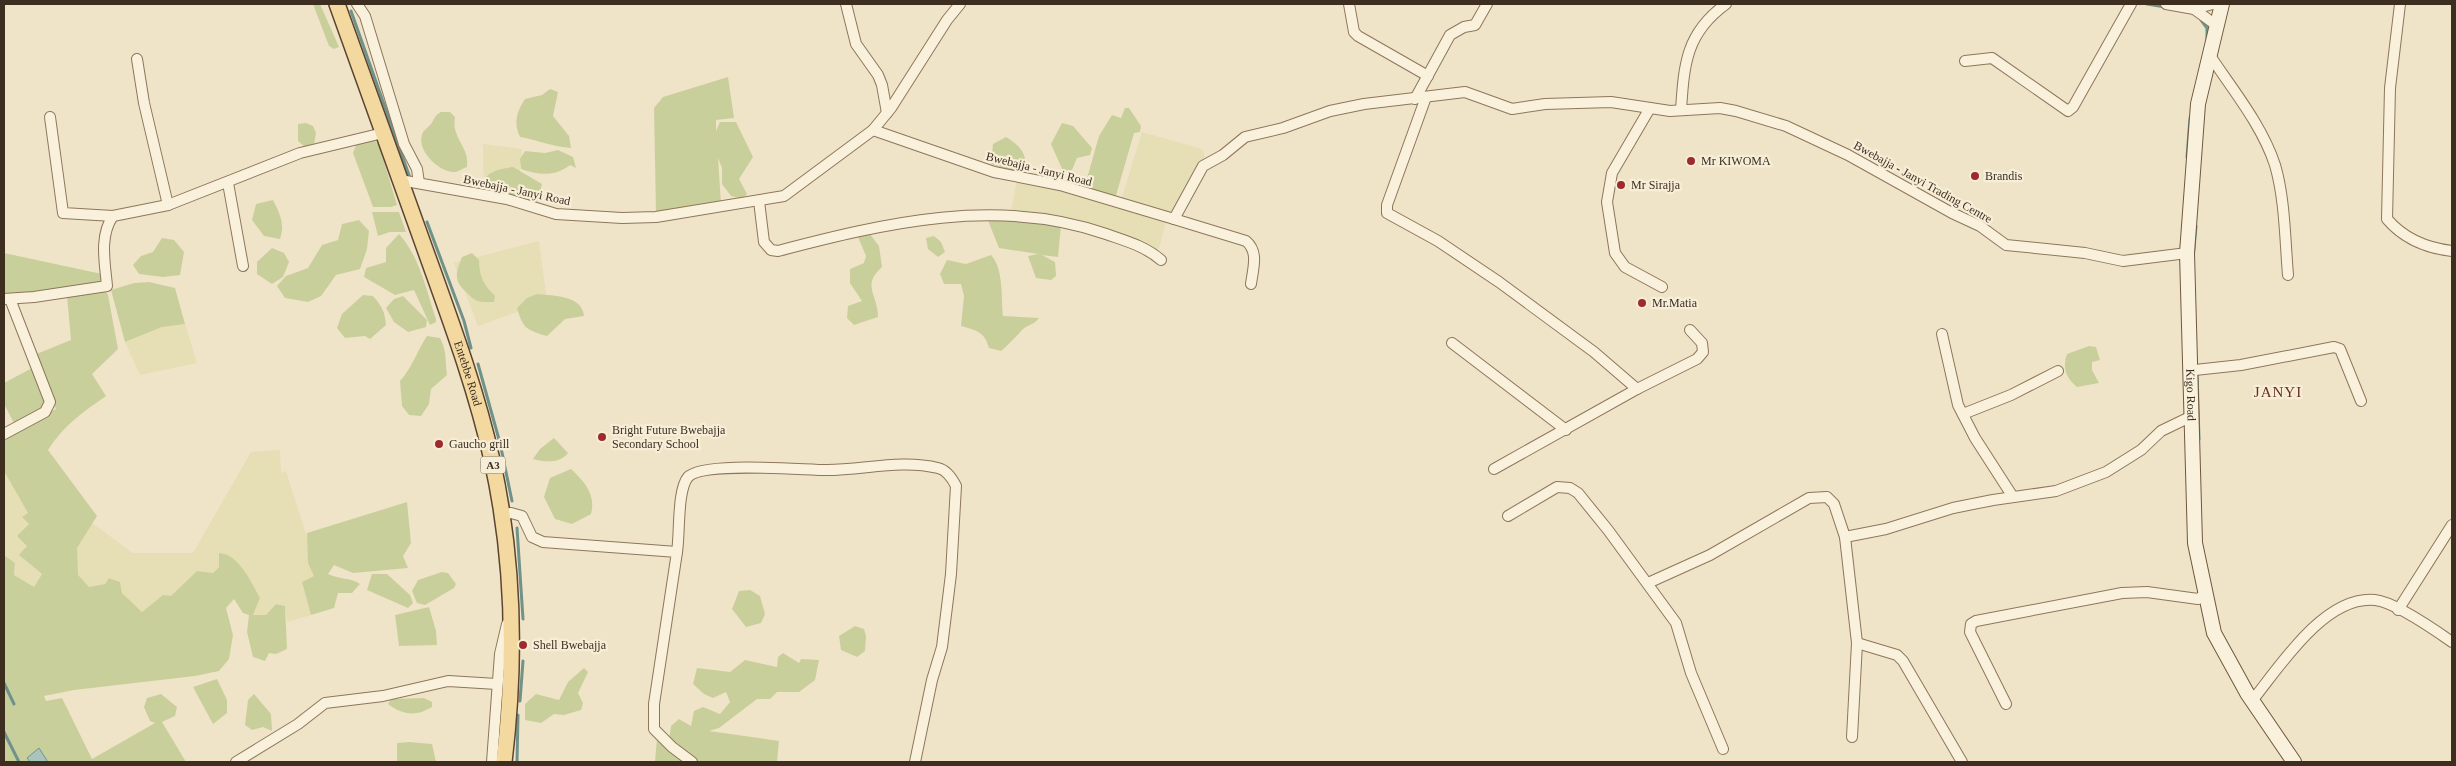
<svg xmlns="http://www.w3.org/2000/svg" width="2456" height="766" font-family="Georgia,serif">
<style>
.farmland{fill:#e6deb5}
.green{fill:#c9cf9b}
.water{fill:#a9c4bc;stroke:#6f938a}
.lines{fill:none;stroke-linecap:round;stroke-linejoin:round}
.stream{stroke:#6f938a;stroke-width:3}
.street-casing{stroke:#8d765c;stroke-width:12}
.secondary-casing{stroke:#6f573f;stroke-width:16}
.primary-casing{stroke:#5b4430;stroke-width:18}
.street{stroke:#faf1dc;stroke-width:10}
.secondary{stroke:#faf1dc;stroke-width:14}
.primary{stroke:#f3d9a0;stroke-width:15}
.poi-dot{fill:#9e2a2b;stroke:#f7eed8;stroke-width:2}
.labels{text-anchor:middle;dominant-baseline:central;stroke-width:4.5;stroke-linejoin:round;paint-order:stroke}
.shield{fill:#f7eed8;stroke:#756857;stroke-width:1}
.shield-label{font-size:11px;font-weight:bold;fill:#3d2e20}
.poi-label{font-size:12px;fill:#3d2e20;stroke:#f7eed8;text-anchor:start}
.street-label{font-size:12px;fill:#3d2e20;stroke:#f7eed8}
.quarter-label{font-size:15px;letter-spacing:1px;fill:#6b2e1e;stroke:#f7eed8}
</style>
<rect width="100%" height="100%" fill="#f0e4c8"/>
<g class="farmland">
<path d="M1142 132 1202 149 1205 156 1173 212 1167 214 1121 201Z"/>
<path d="M483 144 522 149 517 199 484 193Z"/>
<path d="M1017 179 1075 194 1166 222 1158 252 1011 212Z"/>
<path d="M539 241 547 301 478 326 454 263Z"/>
<path d="M185 324 197 363 140 375 125 342 162 327Z"/>
<path d="M280 450 281 473 286 471 319 575 302 582 311 615 287 622 285 606 276 604 266 615H253L260 598 241 567H219L213 573 197 571 171 597 163 595 142 612 122 593 120 582 109 578 105 584 89 587 77 575V548L92 523 133 553H193L251 452Z"/>
<path d="M4 471 28 513 27 546 20 556 42 574 34 587 14 575 15 563 4 555Z"/>
</g>
<g class="green">
<path d="M313 4H320L339 47 334 49 329 46Z"/>
<path d="M728 77 734 118 716 120V131L720 122H736L753 157 739 179 747 194 742 199 731 196 722 184V168L718 158 721 204 656 213 654 108 663 97Z"/>
<path d="M550 89 558 92 553 116 569 136 571 148C553 147 537 140 520 137 513 123 517 111 525 99L542 95Z"/>
<path d="M1125 108H1129L1141 126 1140 132 1134 133 1115 199 1084 189 1099 136 1112 115 1121 118Z"/>
<path d="M441 112H450L455 117C451 139 470 146 467 167 464 168 459 171 456 172 440 174 414 149 423 132 425 129 429 127 431 124 435 118 435 115 441 112Z"/>
<path d="M306 123 313 126 316 133 314 145 306 148 298 141V124Z"/>
<path d="M1062 123 1073 126 1092 148 1090 155 1077 158 1072 170 1063 171 1051 144Z"/>
<path d="M1006 137C1021 147 1029 154 1023 173L1006 170 991 164 993 144Z"/>
<path d="M372 138 379 145 397 205 391 207H373L353 153 356 145Z"/>
<path d="M558 150 573 157 576 168 570 165C555 177 539 175 521 169L520 159 525 151 545 153Z"/>
<path d="M513 167 542 184 537 203 531 204 524 197 483 191C480 172 499 169 513 167Z"/>
<path d="M273 200C280 214 285 224 280 239L264 236 252 220 256 204Z"/>
<path d="M372 212H399L406 232H390L378 236Z"/>
<path d="M987 218 1061 225 1058 257 1042 255 1055 262 1056 276 1051 280 1036 278 1028 256 1038 254 999 248Z"/>
<path d="M359 220 369 231 367 249 360 269 336 275 321 296 308 302 285 298 277 286 286 276 308 268 322 245 338 240 342 224Z"/>
<path d="M864 233 870 234 879 246 882 267C861 286 878 294 878 317L854 325 847 318 848 306 862 301 850 283V269L864 263 866 256 858 237Z"/>
<path d="M399 234C420 257 426 290 436 319V322L430 325 414 290 395 295 364 277 366 268 386 262V248Z"/>
<path d="M934 236 941 242 945 252 938 257 928 249 926 238Z"/>
<path d="M162 238 174 240 184 252 180 275 163 277 139 274 133 265 141 256 153 252Z"/>
<path d="M272 248 284 253 289 262 283 277 272 284 257 274V262Z"/>
<path d="M4 253 102 274 103 280 92 288 4 296Z"/>
<path d="M472 253 479 260C479 277 484 285 495 296L494 302C478 302 477 303 466 292 453 280 456 273 462 257Z"/>
<path d="M991 255C1004 269 1001 298 1003 316L1039 318C1034 325 1027 325 1022 330 1015 338 1009 344 1001 351L989 348C985 332 976 330 961 326L964 296 961 284H944L940 274 947 260 966 264Z"/>
<path d="M149 282 175 288 185 324 162 327 125 342 111 290 134 283Z"/>
<path d="M98 290H105L108 295 118 349 92 374 106 396C83 412 63 426 48 450L97 516 77 548 78 575 89 587 105 584 109 578 120 582 122 593 142 612 163 595 171 596 197 571 213 573 219 567V553C239 554 251 582 260 598L253 615H266L276 604 285 606 287 649 276 654 269 653 265 661 253 657 247 632 249 615 243 613 234 599 226 608 233 635 229 659 219 671 195 676 74 690 44 696 46 701 62 698 92 759 155 723 150 721 144 707 147 698 161 694 177 707 175 716 162 722 186 762H48L39 748 27 758 30 762H4V555L15 563 14 575 34 587 42 574 19 555 27 546 17 536 29 524 22 517 28 513 4 471V437L56 409 34 355 71 340 67 296 94 293Z"/>
<path d="M537 294C554 296 582 295 584 316L565 319 547 336C527 330 523 329 517 308L527 298Z"/>
<path d="M363 295 373 296C382 306 385 312 386 325L370 339 365 336 345 338 337 328 342 314Z"/>
<path d="M403 296 427 320 426 327 408 332 394 322 386 308 394 299Z"/>
<path d="M427 336 440 338C447 351 445 360 447 375L431 389 429 404 421 416 409 415 402 406 400 381C412 368 417 351 427 336Z"/>
<path d="M2089 346 2096 347 2100 360 2092 362V370L2099 383 2077 387C2066 378 2062 368 2067 354Z"/>
<path d="M34 367 48 404 14 423 4 404V383Z"/>
<path d="M554 438 568 453C559 464 545 462 533 459L540 449Z"/>
<path d="M571 469C585 482 596 495 591 514L572 524 555 519 544 497 550 478Z"/>
<path d="M407 502 411 543 403 556 408 568 353 573 334 565 328 574C340 580 350 577 360 584L352 593H338L334 608 311 615 302 582 314 576 308 563 307 533Z"/>
<path d="M442 572 448 573 456 584 454 588 425 605 417 603 412 591 418 580Z"/>
<path d="M372 574H387L410 595 413 603 408 608 367 590Z"/>
<path d="M750 590 760 596 765 614 761 623 746 627 732 609 739 591Z"/>
<path d="M429 607 436 631 437 645 399 646 395 615Z"/>
<path d="M855 626 864 629 866 636 865 651 857 657 841 650 839 636Z"/>
<path d="M783 653 799 663 801 659 819 660 815 680 799 692H777L770 699H757L719 728 709 731 779 741 777 762H655L657 738 669 740 671 726 679 719 691 726 694 711 703 707 720 714 730 702 726 692 713 698 704 694 693 684 697 668 730 672 745 660 777 667 778 657Z"/>
<path d="M584 668 588 672 578 693 583 703 581 710 564 715 554 714 541 723 525 720V704L536 694 559 700 568 682Z"/>
<path d="M217 679 227 700V713L213 724 193 687Z"/>
<path d="M254 694 271 714 272 731 263 727 252 730 245 725 248 700Z"/>
<path d="M424 698 432 702V707C416 717 402 715 388 704L391 699Z"/>
<path d="M409 742 432 744 436 762H397V743Z"/>
</g>
<path class="water" d="M39 748 48 762H30L27 758Z"/>
<g class="lines">
<g class="stream">
<path d="M2147 4 2165 7"/>
<path d="M351 11 410 178"/>
<path d="M2201 20 2207 28V41"/>
<path d="M2187 157 2190 118"/>
<path d="M427 222 464 321 471 348"/>
<path d="M2193 259 2196 226"/>
<path d="M478 364 500 443 512 501"/>
<path d="M2197 372 2199 439"/>
<path d="M517 528 523 619"/>
<path d="M4 683 14 704"/>
<path d="M520 701 523 661"/>
<path d="M4 732 19 762"/>
<path d="M517 762 518 715"/>
</g>
<g class="street-casing">
<g id="street">
<path d="M357 4 365 16 404 144 417 169 419 183"/>
<path d="M846 4 856 44 878 75 882 85 887 113"/>
<path d="M1349 4 1354 32 1358 36 1428 76"/>
<path d="M2166 4 2194 9 2216 25"/>
<path d="M2400 4 2390 88 2387 219C2404 239 2426 248 2452 251"/>
<path d="M2194 9 2213 4"/>
<path d="M2209 54C2232 89 2262 125 2275 165 2285 199 2285 240 2288 275"/>
<path d="M137 59 144 103 168 205"/>
<path d="M1965 61 1992 58 2068 111 2073 107 2131 4"/>
<path d="M1426 97 1387 205V213L1438 241 1499 282 1594 352 1637 389 1494 469"/>
<path d="M1415 99 1450 35 1464 27 1475 25 1487 4"/>
<path d="M1650 108 1612 173 1607 202 1615 253 1625 267 1662 287"/>
<path d="M1681 110C1684 64 1686 33 1726 4"/>
<path d="M50 117 63 213 113 216"/>
<path d="M873 130 994 172 1060 185 1174 219 1203 166 1223 155 1245 137 1283 128 1330 111 1364 104 1465 92 1512 109 1545 104 1611 102 1670 111 1720 108 1736 111 1786 126 1848 155 1952 213 1980 226 2006 245 2085 253 2123 261 2187 253"/>
<path d="M400 180 507 199 556 214 622 218 656 217 784 196 873 130 891 108 947 20 960 4"/>
<path d="M228 183 243 266"/>
<path d="M759 201 764 242 771 250 778 251C885 223 998 196 1106 234 1126 241 1145 246 1161 260"/>
<path d="M1174 219 1246 241C1259 252 1253 268 1251 284"/>
<path d="M4 299 34 297 107 286C105 263 99 236 113 216L168 205 300 153 383 133"/>
<path d="M1942 334 1958 405 1975 438 2013 497"/>
<path d="M1452 343 1566 430"/>
<path d="M2190 367 2195 370 2241 365 2334 347 2340 349 2361 401"/>
<path d="M1637 389 1697 359 1703 352 1702 343 1690 330"/>
<path d="M1963 414 2011 395 2058 371"/>
<path d="M4 434 45 412 50 402 10 299"/>
<path d="M502 515 511 513 522 516 532 537 543 542 677 552 654 704V729L672 747 692 762"/>
<path d="M1508 516 1557 487 1570 488 1578 493 1608 530 1676 623 1691 673 1723 749"/>
<path d="M1845 537 1886 529 1953 508 1993 500 2056 491 2106 472 2141 450 2161 431 2192 416"/>
<path d="M677 552C680 534 677 490 688 477 702 461 803 470 827 470 864 470 901 459 938 468 947 470 952 478 956 486L951 574 942 647 932 680 915 762"/>
<path d="M1648 583 1710 555 1809 498 1827 497 1834 504 1845 537 1857 643 1852 737"/>
<path d="M2398 610 2452 525"/>
<path d="M1857 643 1897 655 1903 661 1962 762"/>
<path d="M2252 701C2280 666 2325 595 2375 600 2394 602 2435 630 2452 642"/>
<path d="M2006 704 1970 632 1971 624 1976 621 2122 593 2147 592 2198 599 2204 595"/>
<path d="M236 762 298 724 325 703 383 696 448 681 497 684"/>
<path d="M492 762 500 654 507 624"/>
</g>
</g>
<g class="secondary-casing">
<g id="secondary">
<path id="s1" d="M2222 4 2198 104 2187 253 2195 543 2214 633 2247 693 2294 762"/>
</g>
</g>
<g class="primary-casing">
<g id="primary">
<path id="s2" d="M337 4C365 82 393 160 421 238 447 311 475 384 492 460 514 559 516 662 504 762"/>
</g>
</g>
<use href="#street" class="street"/>
<use href="#secondary" class="secondary"/>
<use href="#primary" class="primary"/>
</g>
<g class="poi-dot">
<circle cx="1691" cy="161" r="5"/>
<circle cx="1975" cy="176" r="5"/>
<circle cx="1621" cy="185" r="5"/>
<circle cx="1642" cy="303" r="5"/>
<circle cx="602" cy="437" r="5"/>
<circle cx="439" cy="444" r="5"/>
<circle cx="523" cy="645" r="5"/>
</g>
<g class="labels">
<rect class="shield" x="480.5" y="456.5" width="25" height="17" rx="4"/>
<g class="shield-label">
<text x="493" y="465">A3</text>
</g>
<g class="poi-label">
<text x="1701" y="161">Mr KIWOMA</text>
<text x="1985" y="176">Brandis</text>
<text x="1631" y="185">Mr Sirajja</text>
<text x="1652" y="303">Mr.Matia</text>
<text x="612" y="430">Bright Future Bwebajja<tspan x="612" dy="14">Secondary School</tspan></text>
<text x="449" y="444">Gaucho grill</text>
<text x="533" y="645">Shell Bwebajja</text>
</g>
<g class="street-label">
<text transform="translate(1039 169) rotate(14)">Bwebajja - Janyi Road</text>
<text transform="translate(1923 182) rotate(29)">Bwebajja - Janyi Trading Centre</text>
<text transform="translate(517 190) rotate(12)">Bwebajja - Janyi Road</text>
<text stroke="none"><textPath href="#s2" startOffset="392">Entebbe Road</textPath></text>
<text stroke="none"><textPath href="#s1" startOffset="394">Kigo Road</textPath></text>
</g>
<g class="quarter-label">
<text x="2278" y="392">JANYI</text>
</g>
</g>
<rect width="2456" height="766" fill="none" stroke="#3d2e20" stroke-width="10"/>
</svg>
